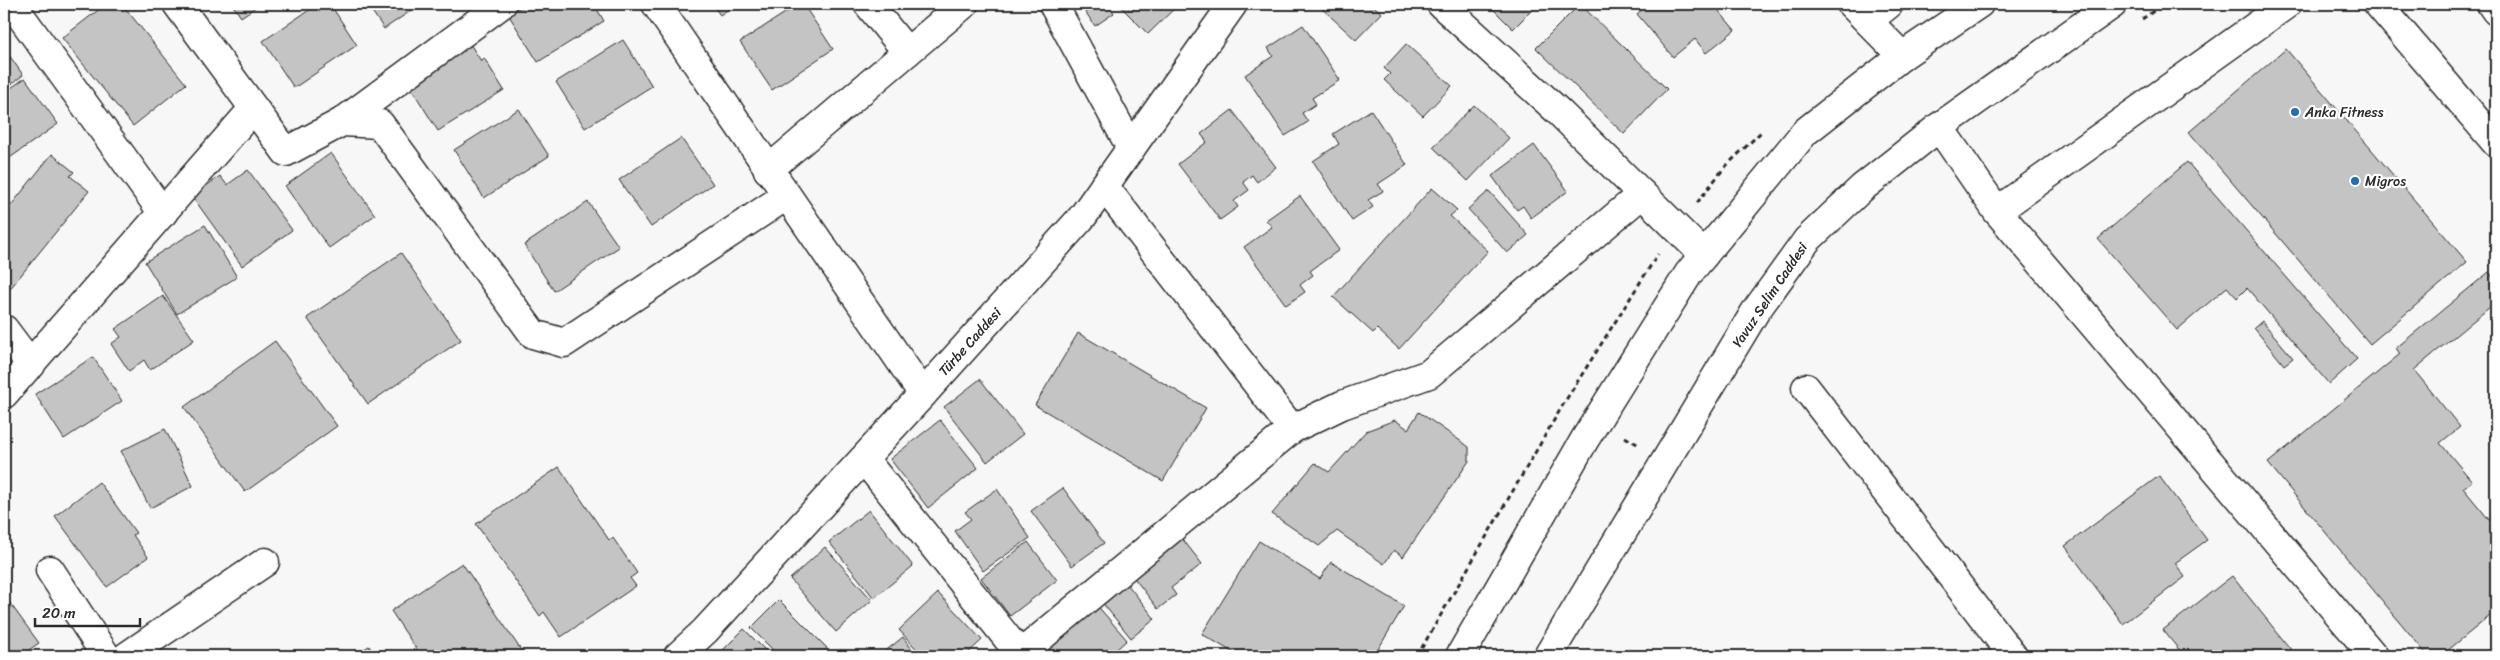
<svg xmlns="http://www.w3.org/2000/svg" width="2500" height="660" font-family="Sriracha,sans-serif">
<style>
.building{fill:#c4c4c4;stroke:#2b2b2b}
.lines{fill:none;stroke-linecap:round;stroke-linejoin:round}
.street-casing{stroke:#2b2b2b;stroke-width:31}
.secondary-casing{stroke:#2b2b2b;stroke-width:31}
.path{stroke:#2b2b2b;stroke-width:3;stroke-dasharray:5 4;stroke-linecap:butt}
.street{stroke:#fff;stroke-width:28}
.secondary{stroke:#fff;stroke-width:28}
.poi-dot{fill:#1f6fb2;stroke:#fff;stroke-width:2}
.labels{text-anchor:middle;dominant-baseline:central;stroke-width:4.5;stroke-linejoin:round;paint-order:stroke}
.poi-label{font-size:14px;fill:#2b2b2b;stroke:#fff;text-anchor:start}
.street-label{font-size:14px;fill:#2b2b2b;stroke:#fff}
</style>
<rect width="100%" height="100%" fill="#f7f7f7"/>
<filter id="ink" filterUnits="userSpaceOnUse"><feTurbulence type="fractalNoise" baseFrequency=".02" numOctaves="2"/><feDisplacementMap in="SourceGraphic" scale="10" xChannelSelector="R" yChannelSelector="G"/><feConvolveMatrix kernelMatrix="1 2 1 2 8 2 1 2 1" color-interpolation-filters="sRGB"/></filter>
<g filter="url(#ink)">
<g class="building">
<path d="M106 4H122L186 84 133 126 62 38Z"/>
<path d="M232 4H260L241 17Z"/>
<path d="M318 4H330L357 45 294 88 263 41Z"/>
<path d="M367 4H421L384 29Z"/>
<path d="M526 4H594L604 21 538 62 508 14Z"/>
<path d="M712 4H736L720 15Z"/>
<path d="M799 4H803L833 49 772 90 740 42Z"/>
<path d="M1080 4H1108L1114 13 1095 26Z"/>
<path d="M1118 4H1179L1148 34Z"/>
<path d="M1317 4H1371L1382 13 1356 40Z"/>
<path d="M1488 4H1538L1513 29Z"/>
<path d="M1580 4 1667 89 1624 134 1536 48Z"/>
<path d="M1648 4H1713L1735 30 1706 53 1695 39 1673 57 1637 14Z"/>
<path d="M1303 25 1340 80 1312 98 1316 104 1302 113 1308 122 1285 136 1245 75 1273 56 1268 48Z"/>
<path d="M623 40 652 86 585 128 556 82Z"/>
<path d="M470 44 481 61 484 58 504 90 438 131 408 83Z"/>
<path d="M1406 44 1452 86 1423 116 1384 80 1390 74 1384 68Z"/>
<path d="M4 48 23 75 4 90Z"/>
<path d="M2286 49 2467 262 2370 344 2189 132Z"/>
<path d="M25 78 58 124 4 162V93Z"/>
<path d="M1474 105 1509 138 1468 181 1433 147Z"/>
<path d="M519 109 549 156 484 198 454 150Z"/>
<path d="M1232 110 1276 167 1257 182 1252 175 1243 182 1249 190 1234 201 1238 207 1220 220 1178 164 1207 142 1201 134Z"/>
<path d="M1371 110 1407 165 1378 184 1383 191 1368 200 1373 207 1352 221 1313 161 1339 144 1333 134Z"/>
<path d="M681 138 713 184 651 227 619 180Z"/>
<path d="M1534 145 1568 191 1531 218 1523 206 1517 210 1492 176Z"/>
<path d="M331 153 375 215 329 248 285 186Z"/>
<path d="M52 154 74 172 70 176 89 191 9 290 4 286V214Z"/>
<path d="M2187 162 2357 359 2329 384 2247 288 2237 298 2227 287 2177 330 2098 239Z"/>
<path d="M248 170 292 230 242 266 192 196 220 176 227 185Z"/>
<path d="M1432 188 1457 210 1450 216 1488 251 1399 349 1377 329 1373 333 1333 297Z"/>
<path d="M1489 191 1528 235 1507 253 1468 209Z"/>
<path d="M1300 196 1339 250 1310 271 1313 275 1300 285 1305 292 1286 305 1244 247 1272 227 1266 220Z"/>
<path d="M588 202 619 247 554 291 524 245Z"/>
<path d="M205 225 237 277 177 314 145 262Z"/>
<path d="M401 253 461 340 368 404 307 318Z"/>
<path d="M2489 272 2496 281V302L2414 370 2460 427 2440 443 2472 481 2463 488 2496 528V611L2441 656H2428L2268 463 2400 354 2396 348Z"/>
<path d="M163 296 194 340 150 370 144 360 129 371 111 344 121 337 115 329Z"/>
<path d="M2262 321 2293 358 2284 365 2254 328Z"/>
<path d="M1078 333 1206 408 1163 481 1035 405Z"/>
<path d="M275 341 337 426 245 492 184 407Z"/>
<path d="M93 357 122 401 64 439 35 394Z"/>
<path d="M980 379 1023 434 987 462 944 407Z"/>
<path d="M1419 412 1469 447V461L1403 557 1394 550 1384 564 1337 531 1319 546 1272 514 1315 463 1329 472 1366 431 1395 420 1408 429Z"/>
<path d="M940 420 978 468 928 508 890 459Z"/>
<path d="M165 429 193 486 150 508 121 451Z"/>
<path d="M559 467 609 540 613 538 637 573 630 578 636 586 561 637 544 612 540 616 476 524Z"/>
<path d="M2159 476 2207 540 2175 563 2185 577 2123 624 2065 546Z"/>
<path d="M99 482 136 533 133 535 148 557 107 587 55 516Z"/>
<path d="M1063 488 1104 543 1072 566 1031 511Z"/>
<path d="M997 489 1030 538 983 571 955 531 971 519 965 512Z"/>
<path d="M869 510 913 566 874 598 829 542Z"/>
<path d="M1177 532 1202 564 1171 588 1176 595 1158 609 1128 570Z"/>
<path d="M1259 541 1320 579 1331 562 1404 606 1374 656H1239L1202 634Z"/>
<path d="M1028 542 1057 580 1010 616 981 578Z"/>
<path d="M825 547 872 600 836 632 790 579Z"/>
<path d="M462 563 525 656H421L391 611Z"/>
<path d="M1120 575 1155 619 1131 638 1096 595Z"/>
<path d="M2232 576 2296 656H2184L2163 630Z"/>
<path d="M938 593 982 640 965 656H923L899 630Z"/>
<path d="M4 595 39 643 20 656H4Z"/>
<path d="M779 600 827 648 820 656H779L751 628Z"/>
<path d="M1095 603 1127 640 1109 656H1051L1043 648Z"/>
<path d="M744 629 771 656H717Z"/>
<path d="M903 637 917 656H879Z"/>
<path d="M369 646 375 656H353Z"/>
</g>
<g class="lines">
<g class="street-casing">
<g id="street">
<path d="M12 4 163 213"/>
<path d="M177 4 286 152 342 122 380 124 533 334 564 343 786 196"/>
<path d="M656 4 923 394"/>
<path d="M868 4 907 52"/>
<path d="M1053 4 1131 148"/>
<path d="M1441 4 1559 112 1704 255"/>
<path d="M1851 4 1902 56"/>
<path d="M1868 21 1889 4"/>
<path d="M342 122 502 4"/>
<path d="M1939 127 1997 211 2374 656"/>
<path d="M768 170 964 4"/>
<path d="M1104 186 1292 429 1342 405 1429 374 1642 194"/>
<path d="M1997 211 2287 4"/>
<path d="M4 329 31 365"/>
<path d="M1806 388 2013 656"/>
<path d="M4 394 253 109"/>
<path d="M864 459 1020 654"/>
<path d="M50 570 106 656"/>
<path d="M127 656 265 562"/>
<path d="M678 656 705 631 923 394 1083 216 1233 4"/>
<path d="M1018 656 1292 429"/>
</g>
</g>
<g class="secondary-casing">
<g id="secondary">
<path d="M2378 4 2496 143"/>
<path d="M2491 4 2496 11"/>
<path d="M1460 656 1585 439 1689 273 1805 132 1902 56 1979 4"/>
<path d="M1548 656 1755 312 1807 240 1862 188 1939 127 2113 4"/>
</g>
</g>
<g class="path">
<path d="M2142 19 2164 4"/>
<path d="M1697 203 1724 168 1761 132"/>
<path d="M1625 437 1639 445"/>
<path d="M1417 656 1564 403 1658 254"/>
</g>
<use href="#street" class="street"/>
<use href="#secondary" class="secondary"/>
</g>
</g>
<g class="poi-dot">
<circle cx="2295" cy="112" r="5"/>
<circle cx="2355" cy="181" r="5"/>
</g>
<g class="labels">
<g class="poi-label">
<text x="2305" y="112">Anka Fitness</text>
<text x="2365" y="181">Migros</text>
</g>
<g class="street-label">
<text transform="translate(1770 295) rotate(-56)">Yavuz Selim Caddesi</text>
<text transform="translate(970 342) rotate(-48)">Türbe Caddesi</text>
</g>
</g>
<rect width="2500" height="660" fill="none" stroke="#fff" stroke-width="20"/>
<rect x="10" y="10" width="2480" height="640" fill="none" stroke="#2b2b2b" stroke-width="2" filter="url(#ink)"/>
<path d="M35 618v8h105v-8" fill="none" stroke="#2b2b2b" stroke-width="2.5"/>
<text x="42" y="618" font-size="15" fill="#2b2b2b" stroke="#ffffff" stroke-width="4" paint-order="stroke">20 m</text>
</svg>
